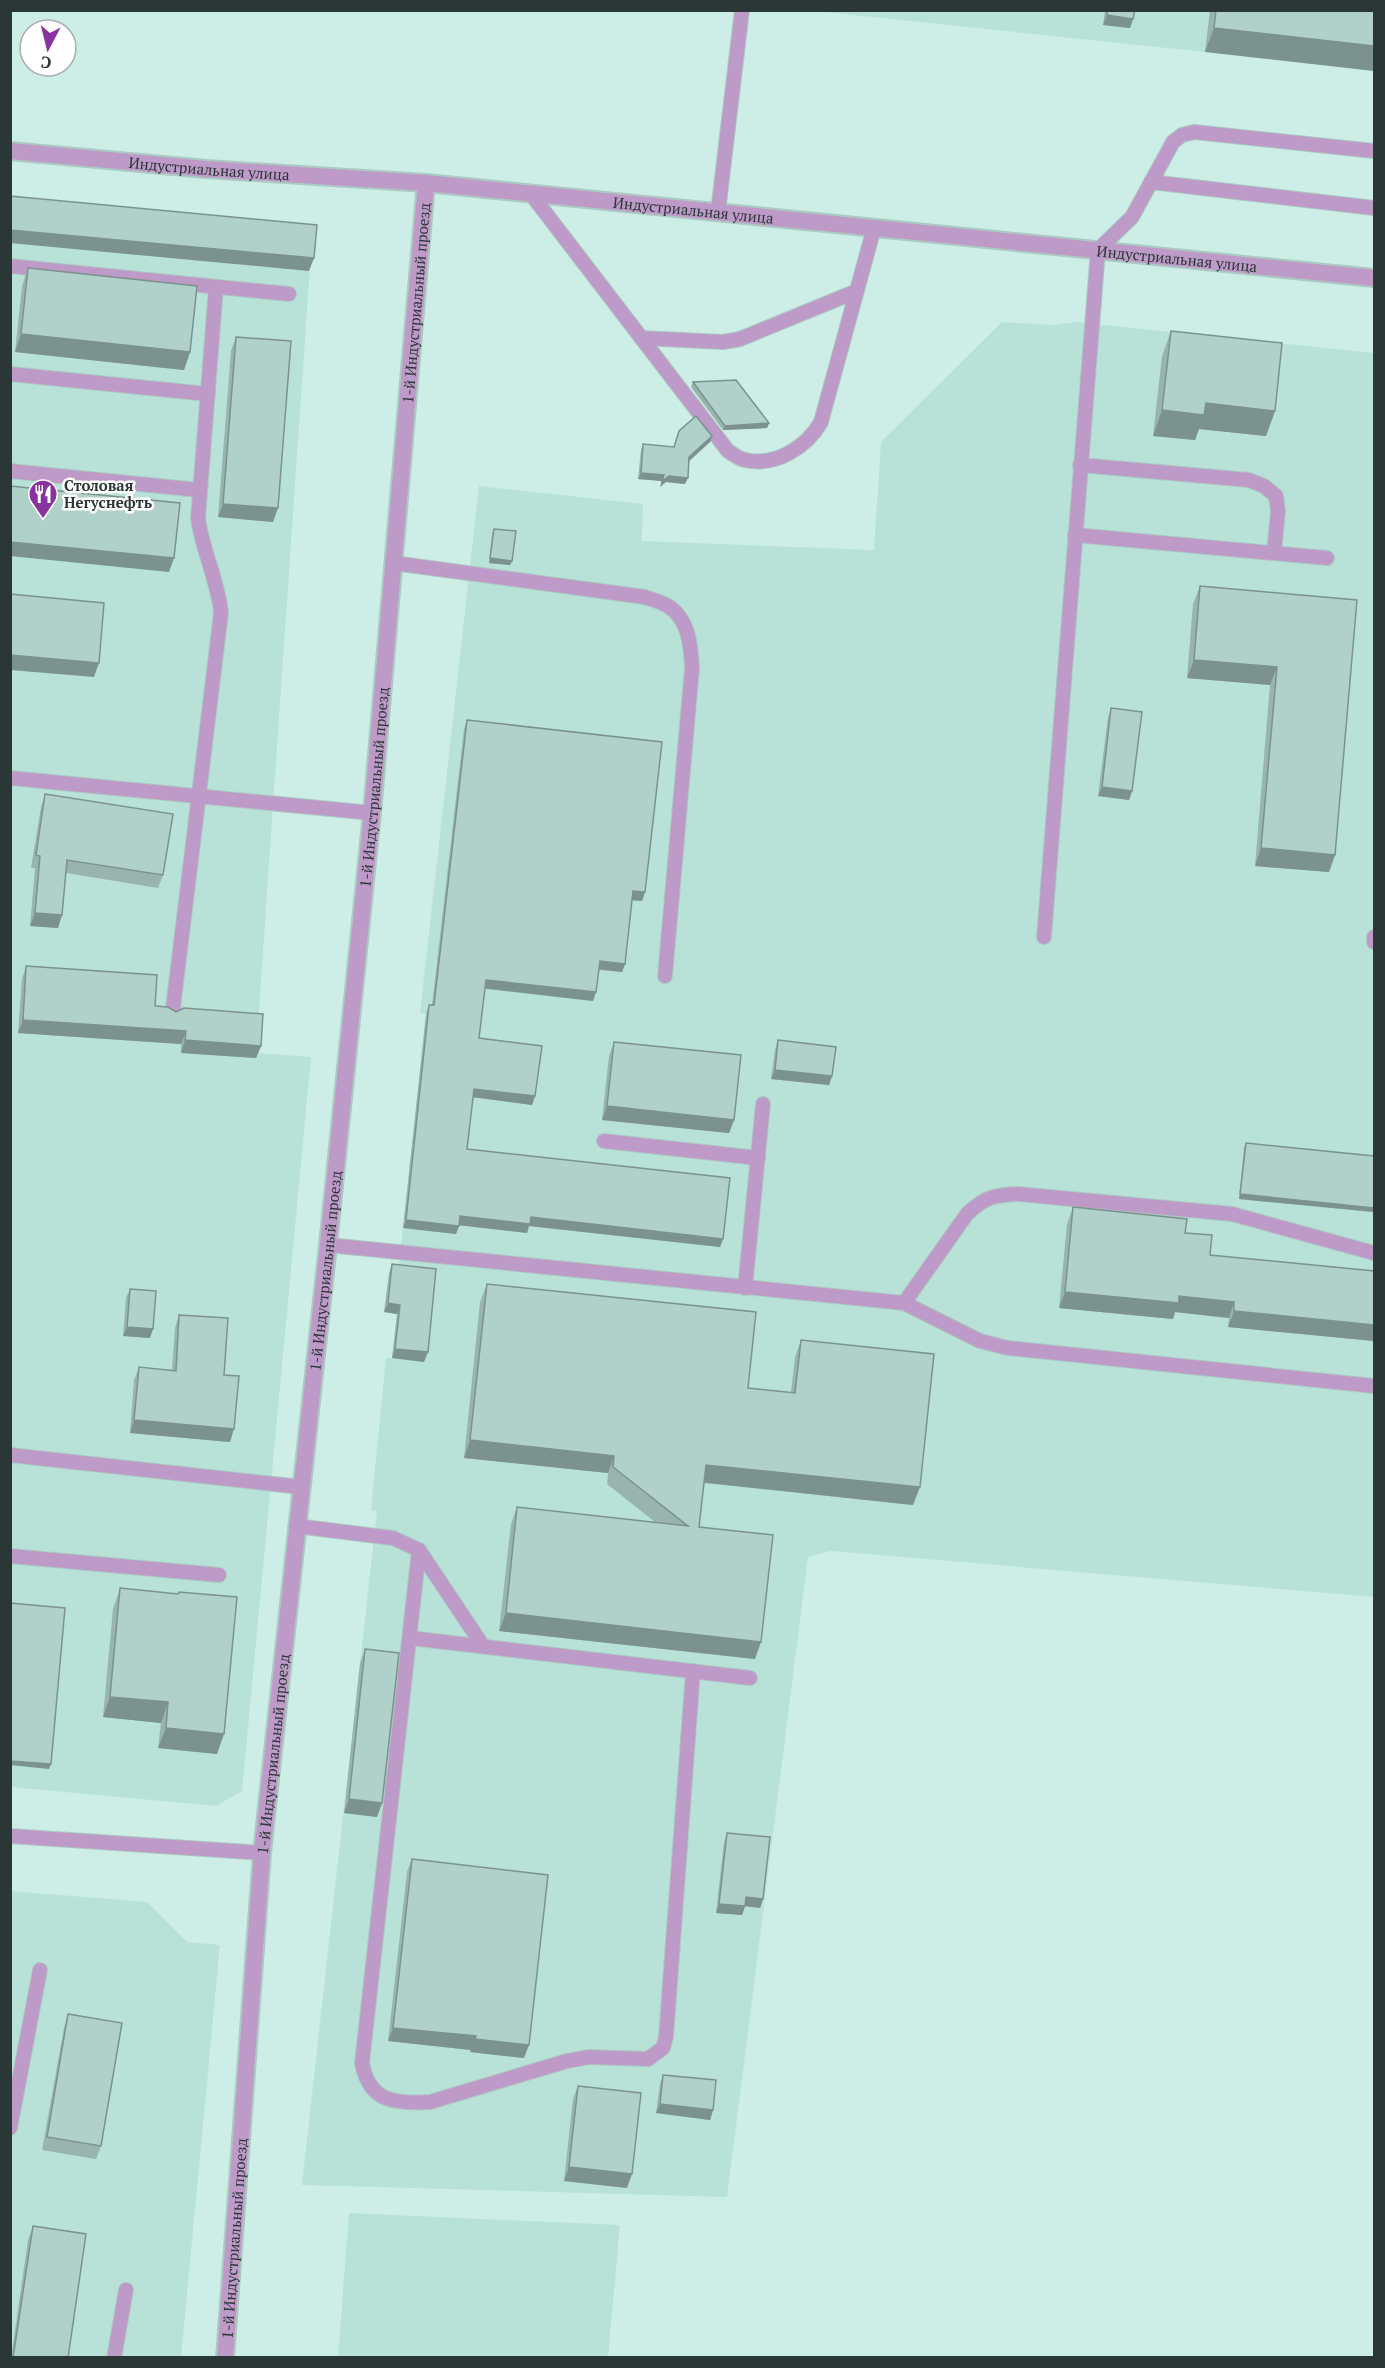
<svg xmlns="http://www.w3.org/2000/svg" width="1385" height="2368" font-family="'PT Serif',serif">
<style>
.built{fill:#b8e2d8}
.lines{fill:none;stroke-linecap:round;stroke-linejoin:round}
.service-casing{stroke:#acc9c2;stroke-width:16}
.minor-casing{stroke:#acc9c2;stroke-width:20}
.service{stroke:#be9ac9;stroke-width:14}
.minor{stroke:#be9ac9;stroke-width:16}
.wall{fill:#97b4ae}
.shaded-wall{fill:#7b928d}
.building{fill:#b0d1ca;stroke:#7b928d;stroke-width:1.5}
.labels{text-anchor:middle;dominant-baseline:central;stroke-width:5;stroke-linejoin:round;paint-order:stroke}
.street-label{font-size:15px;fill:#2a3734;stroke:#fff}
.poi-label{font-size:15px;font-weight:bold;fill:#2a3734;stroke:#fff;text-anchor:start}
</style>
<rect width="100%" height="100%" fill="#cceee6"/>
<g class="built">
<path d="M815 11H1374V71L1205 52Z"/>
<path d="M10 209 312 237 256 1053 311 1057 242 1791 216 1806 11 1787Z"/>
<path d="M1002 322 1054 325 1075 322 1374 353V1597L831 1551 808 1557 727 2197 302 2185 377 1511 371 1510 386 1358H392L397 1314 384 1312 398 1274 426 1014 420 1013 479 486 643 504 642 541 874 550 881 442Z"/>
<path d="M10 1891 147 1902 187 1942 220 1945 181 2357H11Z"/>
<path d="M349 2213 620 2225 608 2357H338Z"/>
</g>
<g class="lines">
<g class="service-casing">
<g id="service">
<path d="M1151 182 1374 208"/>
<path d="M531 194 728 451C733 454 739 459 745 460 775 467 807 447 821 422L874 228"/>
<path d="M718 212 742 10"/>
<path d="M10 266 289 294"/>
<path d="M641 338 723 342 740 339 857 291"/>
<path d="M10 374 208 394"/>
<path d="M1080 465 1249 480 1264 486 1276 496 1278 511 1274 553"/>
<path d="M10 471 199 490"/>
<path d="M1075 535 1327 558"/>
<path d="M393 563 645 597C653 600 662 602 668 606 689 619 691 647 692 668L665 976"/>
<path d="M10 778 372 813"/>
<path d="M1044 937 1098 250 1132 217 1173 142 1182 135 1194 132 1374 151"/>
<path d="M1374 942V937"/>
<path d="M172 1016 221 613C218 580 202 550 198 518L216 287"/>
<path d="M604 1141 758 1158"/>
<path d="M328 1245 904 1303 980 1341 1008 1348 1374 1386"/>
<path d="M745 1288 763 1104"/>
<path d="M904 1303 967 1214C985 1197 994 1195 1018 1194L1232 1214 1374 1253"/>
<path d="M10 1455 301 1487"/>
<path d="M296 1526 393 1538 419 1550 362 2063C369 2102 395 2104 430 2102L567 2061 589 2057 648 2059 663 2048 666 2037 693 1671"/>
<path d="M419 1550 483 1646"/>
<path d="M10 1556 219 1575"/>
<path d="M410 1638 750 1678"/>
<path d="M10 1836 262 1853"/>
<path d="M10 2128 40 1970"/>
<path d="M114 2358 126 2290"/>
</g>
</g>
<g class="minor-casing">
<g id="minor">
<path id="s1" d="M10 151 206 169 426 183 1374 278"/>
<path id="s2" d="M225 2358 262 1853 328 1245 372 813 426 183"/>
</g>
</g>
<use href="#service" class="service"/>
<use href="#minor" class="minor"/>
</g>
<g class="wall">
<path d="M1105 10H1135L1133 19 1130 28 1103 25Z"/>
<path d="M1210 10H1374L1205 52Z"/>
<path d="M28 268 190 352 184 370 15 352 22 286Z"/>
<path d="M1171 331 1275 411 1266 436 1199 429 1195 440 1153 436 1162 356Z"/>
<path d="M236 337 273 522 218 517 231 351Z"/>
<path d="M693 382 769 423 767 428 723 430 691 387Z"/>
<path d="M712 436 710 442 689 461 685 484 666 482 660 487 662 481 638 479 641 450 643 444 674 447Z"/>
<path d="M494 529 512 561 510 565 489 563 492 533Z"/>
<path d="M1200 586 1357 600 1335 855 1329 872 1255 866 1270 685 1187 678 1193 604Z"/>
<path d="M1111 708 1132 791 1129 800 1098 796 1108 717Z"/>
<path d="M467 720 645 892 642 901 632 900 625 964 622 972 599 970 593 1001 485 989 479 1038 535 1096 532 1105 473 1097 467 1149 723 1239 720 1247 529 1226 527 1233 459 1225 456 1234 403 1228 426 1014 429 1005H432L464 729Z"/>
<path d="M45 794 163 875 158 888 66 873 58 928 30 926 35 868H31L41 807Z"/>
<path d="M26 966 176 1012 261 1046 256 1058 181 1053V1044L18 1033 22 979Z"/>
<path d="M778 1040 832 1076 829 1085 771 1079 775 1050Z"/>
<path d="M614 1042 734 1120 729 1133 602 1120 609 1056Z"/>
<path d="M1246 1143 1374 1156V1212L1239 1199 1244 1147Z"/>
<path d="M1073 1207 1185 1233 1210 1255 1374 1271V1341L1228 1327 1229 1318 1175 1312 1173 1319 1059 1308 1067 1224Z"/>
<path d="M392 1264 424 1362 392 1358 397 1314 384 1312 389 1273Z"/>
<path d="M487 1284 748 1388 791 1392 795 1357 801 1340 913 1505 704 1483 699 1527 755 1659 499 1631 511 1524 517 1507 655 1522 607 1484 608 1473 464 1458 480 1302Z"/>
<path d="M130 1289 150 1338 123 1336 126 1298Z"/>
<path d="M179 1315 224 1375 230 1442 130 1433 134 1380 139 1367 172 1370 175 1328Z"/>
<path d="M120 1588 178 1594 179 1592 217 1754 158 1748 161 1723 103 1717 113 1609Z"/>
<path d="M365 1649 382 1803 377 1817 344 1813 360 1663Z"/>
<path d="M727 1833 763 1899 760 1908 745 1906 742 1915 716 1913 724 1842Z"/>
<path d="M412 1859 524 2058 470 2052 471 2050 388 2041 407 1872Z"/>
<path d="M68 2014 101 2146 96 2159 42 2150 64 2028Z"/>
<path d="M663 2075 713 2110 710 2120 656 2113 660 2084Z"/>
<path d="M578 2086 627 2188 564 2181 573 2099Z"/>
<path d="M33 2226 68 2358H11L28 2240Z"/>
</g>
<g class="shaded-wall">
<path d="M1107 15 1133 19 1130 28 1103 25Z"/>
<path d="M1214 28 1374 46V71L1205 52Z"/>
<path d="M10 230 314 258 309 271 10 243Z"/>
<path d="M21 334 190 352 184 370 15 352Z"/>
<path d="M1206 403 1275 411 1266 436 1199 429 1195 440 1153 436 1162 410Z"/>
<path d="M769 423 767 428 723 430 725 426Z"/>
<path d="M712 436 710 442 687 463 689 457Z"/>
<path d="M641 473 664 475 662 481 638 479Z"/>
<path d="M669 476 688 478 685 484 666 482 660 487 662 481Z"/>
<path d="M223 504 278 508 273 522 218 517Z"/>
<path d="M10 542 174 558 169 572 10 556Z"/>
<path d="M490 558 512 561 510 565 489 563Z"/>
<path d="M10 655 99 663 94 677 10 670Z"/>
<path d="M1194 660 1277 667 1270 685 1187 678Z"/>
<path d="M1102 787 1132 791 1129 800 1098 796Z"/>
<path d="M1261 848 1335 855 1329 872 1255 866Z"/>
<path d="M633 891 645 892 642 901 630 900Z"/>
<path d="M35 913 62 915 58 928 30 926Z"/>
<path d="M600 961 625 964 622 972 597 969Z"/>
<path d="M486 980 596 992 593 1001 483 988Z"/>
<path d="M23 1020 186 1031 181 1044 18 1033Z"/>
<path d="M185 1040 261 1046 256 1058 181 1053Z"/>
<path d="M775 1070 832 1076 829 1085 771 1079Z"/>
<path d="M474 1089 535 1096 532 1105 471 1097Z"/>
<path d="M607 1106 734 1120 729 1133 602 1120Z"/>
<path d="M1240 1194 1374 1208V1212L1239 1199Z"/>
<path d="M460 1216 531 1217 723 1239 720 1247 529 1226 527 1233 457 1225Z"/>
<path d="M406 1220 459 1226 456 1234 403 1228Z"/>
<path d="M1065 1292 1179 1296 1234 1302 1229 1318 1175 1312 1173 1319 1059 1308Z"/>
<path d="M388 1303 400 1305 397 1314 384 1312Z"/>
<path d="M1234 1311 1374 1325V1341L1228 1327Z"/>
<path d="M127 1327 153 1329 150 1338 123 1336Z"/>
<path d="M395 1349 428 1352 424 1362 392 1358Z"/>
<path d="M134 1420 234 1429 230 1442 130 1433Z"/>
<path d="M470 1440 614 1456 608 1473 464 1458Z"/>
<path d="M706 1465 920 1487 913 1505 699 1482Z"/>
<path d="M506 1613 761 1642 755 1659 499 1631Z"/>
<path d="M110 1697 168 1702 161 1723 103 1717Z"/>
<path d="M166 1728 224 1734 217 1754 158 1748Z"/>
<path d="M10 1761 51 1764 49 1769 10 1765Z"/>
<path d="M349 1799 382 1803 377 1817 344 1813Z"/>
<path d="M746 1897 763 1899 760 1908 745 1906 742 1915 716 1913 719 1904Z"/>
<path d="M393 2028 476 2036 471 2050 388 2041Z"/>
<path d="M475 2039 529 2045 524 2058 470 2052Z"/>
<path d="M660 2104 713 2110 710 2120 656 2113Z"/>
<path d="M569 2167 632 2174 627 2188 564 2181Z"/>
</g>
<g class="building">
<path d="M1107 10H1135L1133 19 1107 15Z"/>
<path d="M1216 10H1374V46L1214 28Z"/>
<path d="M10 196 317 225 314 258 10 230Z"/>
<path d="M28 268 197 286 190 352 21 334Z"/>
<path d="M1171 331 1282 343 1275 411 1206 403 1204 415 1162 410Z"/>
<path d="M236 337 291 341 278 508 223 504Z"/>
<path d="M736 380 769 423 725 426 693 382Z"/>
<path d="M696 416 712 436 689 457 688 478 669 476 662 481 664 475 641 473 643 444 674 447 679 431Z"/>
<path d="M10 486 180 503 174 558 10 542Z"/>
<path d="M494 529 516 531 512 561 490 558Z"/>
<path d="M1200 586 1357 600 1335 855 1261 848 1277 667 1194 660Z"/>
<path d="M10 594 104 603 99 663 10 655Z"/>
<path d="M1111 708 1142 712 1132 791 1102 787Z"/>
<path d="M467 720 662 742 645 892 633 891 625 964 600 961 596 992 486 980 479 1038 542 1046 535 1096 474 1089 467 1149 730 1178 723 1239 531 1217 530 1224 460 1216 459 1226 406 1220 429 1005H434Z"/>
<path d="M45 794 173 814 163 875 67 860 62 915 35 913 40 856 36 855Z"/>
<path d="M26 966 157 975 155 1006 168 1007 176 1012 184 1008 263 1014 261 1046 185 1040 186 1031 23 1020Z"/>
<path d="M778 1040 836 1047 832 1076 775 1070Z"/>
<path d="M614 1042 741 1055 734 1120 607 1106Z"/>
<path d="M1246 1143 1374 1156V1208L1240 1194Z"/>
<path d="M1073 1207 1187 1219 1185 1233 1212 1235 1210 1255 1374 1271V1325L1234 1311V1302L1179 1296V1303L1065 1292Z"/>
<path d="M392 1264 436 1269 428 1352 395 1349 400 1305 388 1303Z"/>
<path d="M487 1284 756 1312 748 1388 795 1393 801 1340 934 1354 920 1487 706 1465 699 1527 773 1535 761 1642 506 1613 517 1507 688 1526 613 1467 614 1456 470 1440Z"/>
<path d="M130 1289 156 1291 153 1329 127 1327Z"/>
<path d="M179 1315 228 1318 224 1375 239 1376 234 1429 134 1420 139 1367 176 1371Z"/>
<path d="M120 1588 178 1594 179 1592 237 1597 224 1734 166 1728 168 1702 110 1697Z"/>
<path d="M10 1603 65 1608 51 1764 10 1761Z"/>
<path d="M365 1649 399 1653 382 1803 349 1799Z"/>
<path d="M727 1833 770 1837 763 1899 746 1897 745 1906 719 1904Z"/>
<path d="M412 1859 548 1875 529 2045 475 2039 476 2036 393 2028Z"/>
<path d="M68 2014 122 2023 101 2146 47 2137Z"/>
<path d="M663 2075 716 2080 713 2110 660 2104Z"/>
<path d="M578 2086 641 2093 632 2174 569 2167Z"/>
<path d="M33 2226 86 2234 68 2358H13Z"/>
</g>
<defs>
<g id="restaurant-pin" transform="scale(1.5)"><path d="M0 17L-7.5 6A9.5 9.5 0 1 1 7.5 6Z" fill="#8933a0" stroke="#fff"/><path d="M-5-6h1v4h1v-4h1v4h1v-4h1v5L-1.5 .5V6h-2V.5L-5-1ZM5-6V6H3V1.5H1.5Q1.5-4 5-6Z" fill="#fff"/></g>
</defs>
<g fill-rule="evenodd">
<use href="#restaurant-pin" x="43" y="494"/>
</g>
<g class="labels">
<g class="street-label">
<text stroke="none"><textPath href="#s1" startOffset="200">Индустриальная улица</textPath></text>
<text stroke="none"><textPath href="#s1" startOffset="686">Индустриальная улица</textPath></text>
<text stroke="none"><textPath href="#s1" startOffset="1172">Индустриальная улица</textPath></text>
<text stroke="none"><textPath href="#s2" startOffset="2064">1-й Индустриальный проезд</textPath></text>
<text stroke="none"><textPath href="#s2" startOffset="1578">1-й Индустриальный проезд</textPath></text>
<text stroke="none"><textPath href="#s2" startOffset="1092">1-й Индустриальный проезд</textPath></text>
<text stroke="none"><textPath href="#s2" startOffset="606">1-й Индустриальный проезд</textPath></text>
<text stroke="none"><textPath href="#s2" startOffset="120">1-й Индустриальный проезд</textPath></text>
</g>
<g class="poi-label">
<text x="64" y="485">Столовая<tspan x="64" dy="17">Негуснефть</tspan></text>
</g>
</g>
<rect width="1385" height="2368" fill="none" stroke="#2a3734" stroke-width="24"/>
<g transform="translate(48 48) rotate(187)"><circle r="28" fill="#ffffff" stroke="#aaafae" stroke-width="1.5"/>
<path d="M0-4.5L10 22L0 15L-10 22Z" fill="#8933a0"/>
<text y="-9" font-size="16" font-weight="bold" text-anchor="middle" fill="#2a3734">С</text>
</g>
</svg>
